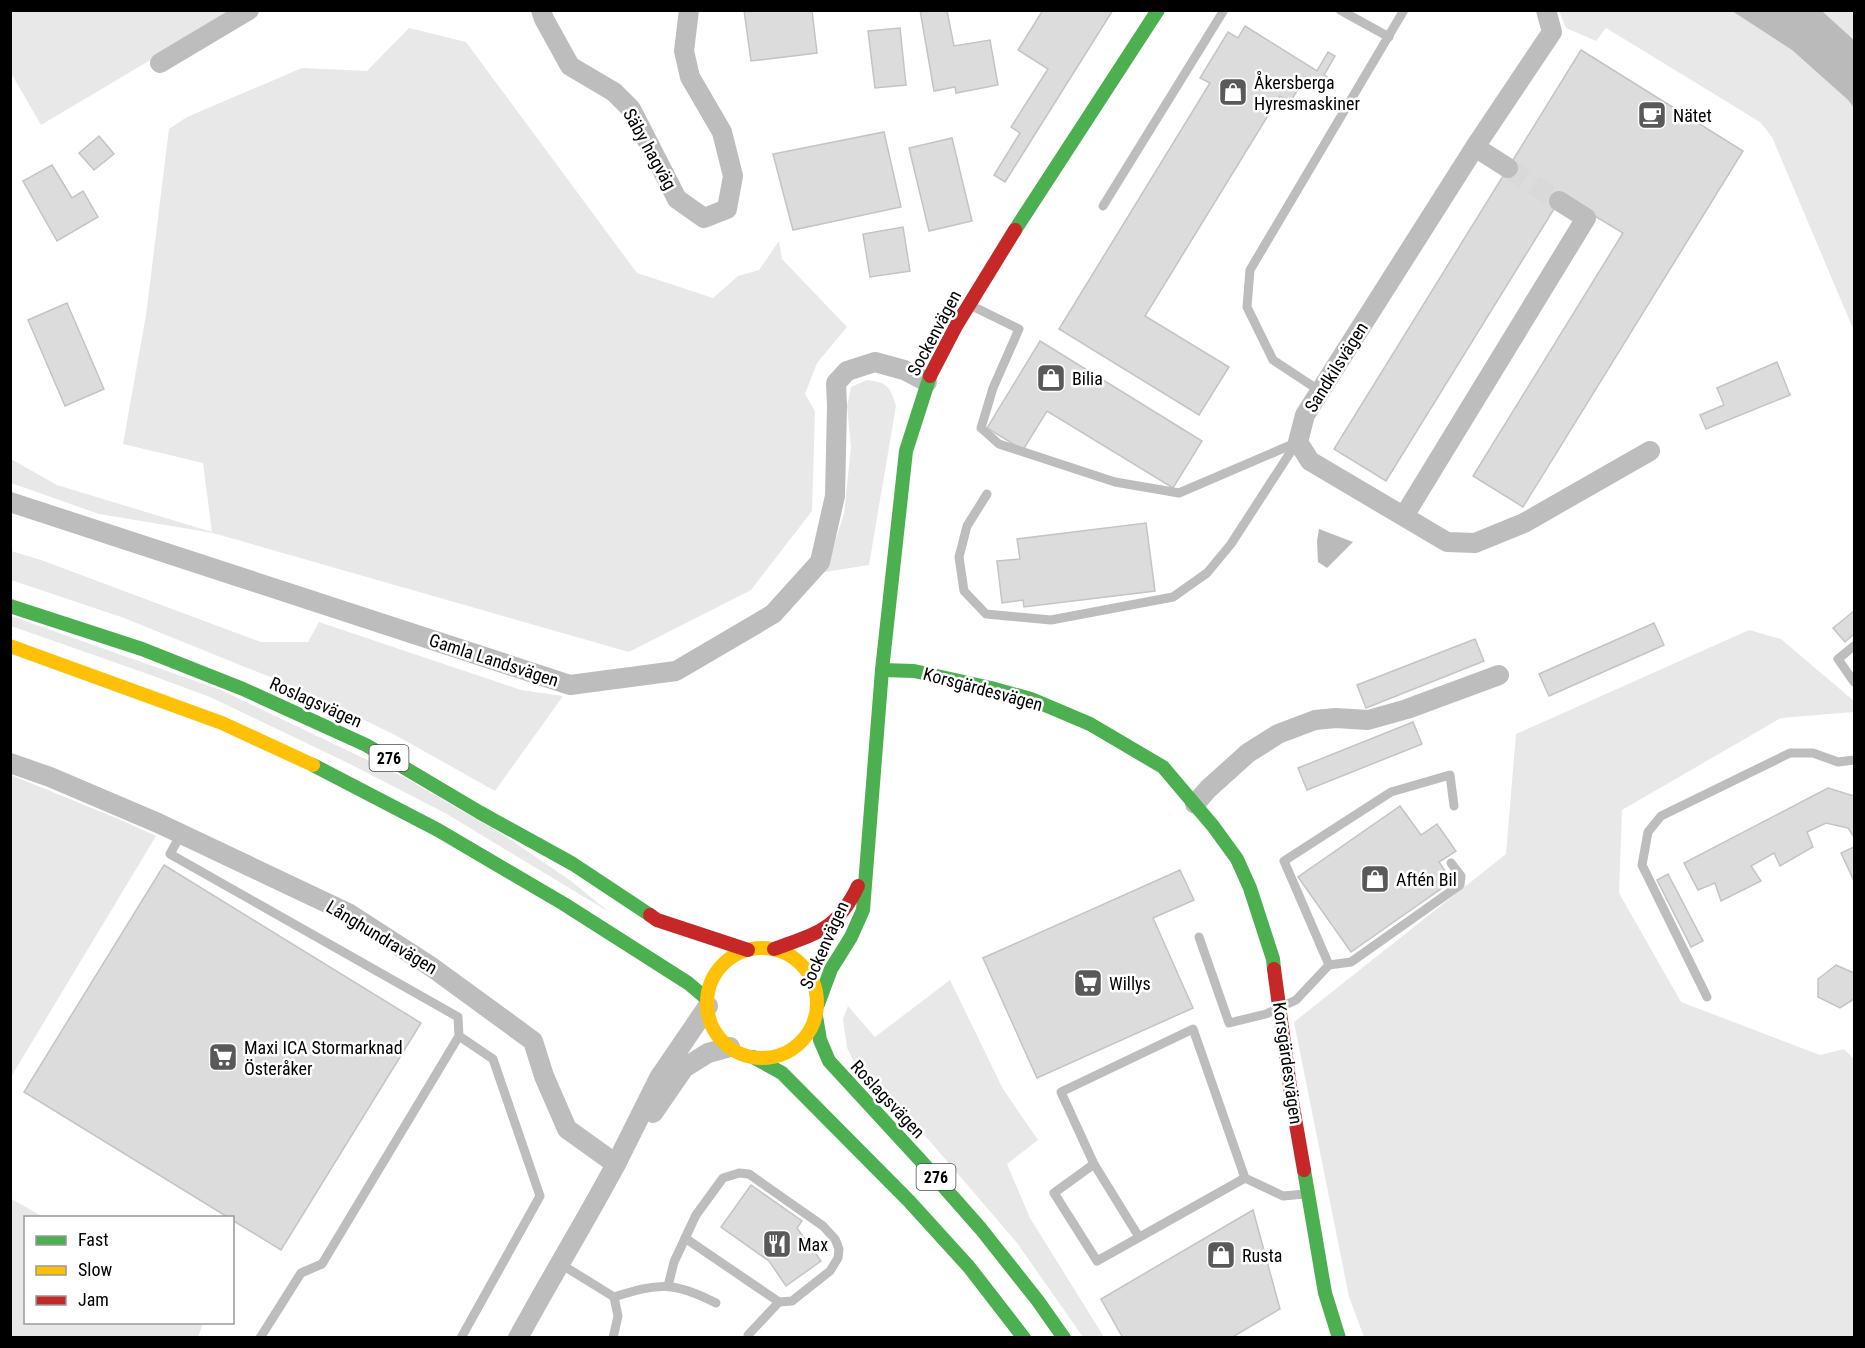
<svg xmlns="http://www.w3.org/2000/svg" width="1865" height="1348" font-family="'Roboto Condensed',sans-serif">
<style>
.green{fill:#e8e8e8}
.water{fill:#bababa}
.building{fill:#dcdcdc;stroke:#c4c4c4;stroke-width:1.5}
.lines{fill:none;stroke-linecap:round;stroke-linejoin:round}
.street-tunnel{stroke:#d9d9d9;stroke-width:20;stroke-dasharray:20 10;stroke-linecap:butt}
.lane{stroke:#bdbdbd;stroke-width:9}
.street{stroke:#bdbdbd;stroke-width:20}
.fast{stroke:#4caf50;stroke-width:14}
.slow{stroke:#ffc107;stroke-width:14}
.jam{stroke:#c62828;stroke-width:14}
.labels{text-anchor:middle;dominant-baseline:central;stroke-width:5;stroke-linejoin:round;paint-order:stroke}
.shield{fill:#fff;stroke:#4c4c4c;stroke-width:1.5}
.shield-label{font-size:16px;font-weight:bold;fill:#000}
.poi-label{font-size:18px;fill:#000;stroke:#fff;text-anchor:start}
.street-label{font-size:18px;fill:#000;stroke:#fff}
</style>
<rect width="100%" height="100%" fill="#fff"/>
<g class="green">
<path d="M10 11H233L41 125 11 73Z"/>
<path d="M1559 11H1732L1792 50 1848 100 1854 108V331L1772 137 1760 122 1606 28 1596 41 1566 28Z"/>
<path d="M1822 11H1854V40Z"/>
<path d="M409 28 466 42 637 273 713 298 738 276 759 270 779 241 782 259 847 327 817 363 805 394 815 411 812 511 751 590 629 652 213 533 99 514 11 483V459L57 485 212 532 203 463 123 444 146 315 169 129 187 117 302 68 367 71Z"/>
<path d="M867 380C888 383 890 386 896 406L869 565 825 572 844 514 851 447 847 406 851 387Z"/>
<path d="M11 551 41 560 261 642H308L319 622 521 690 563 696 495 791 395 735 307 692 124 618 11 580Z"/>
<path d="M11 616 221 690 405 778 502 834 571 881 609 912 445 813 350 764 210 697 145 673 11 626Z"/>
<path d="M1749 630 1781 639 1854 701V712L1781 718 1622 810 1619 893 1681 1002 1820 1055 1844 1049 1854 1059V1337H1364L1349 1297 1294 1022 1506 854 1516 734Z"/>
<path d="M11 775 121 820 156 836 11 1077Z"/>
<path d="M950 980 1003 1089 1038 1140 1007 1164 1030 1218 1104 1337H1083L1017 1243 928 1139 861 1076 847 1048 843 1019 848 1006 875 1037Z"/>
<path d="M10 1198 43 1217 26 1218V1322L203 1323 198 1337H11Z"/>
</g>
<g class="water">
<path d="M1732 11H1822L1854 40V108L1848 100 1792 50Z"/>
<path d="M1319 529 1353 542 1327 568 1318 562 1317 541Z"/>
</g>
<g class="building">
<path d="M744 10H812L817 53 751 61Z"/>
<path d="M920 10H952L947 11 954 46 990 40 998 85 956 93 955 87 934 91Z"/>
<path d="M1043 10H1113L1005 182 994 175 1020 133 1011 127 1048 69 1018 50Z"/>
<path d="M1245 26 1317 71 1328 52 1335 56 1324 75 1329 78 1324 88 1306 77 1290 102 1280 96 1145 316 1229 367 1199 415 1059 329 1210 83 1200 78 1228 32 1238 38Z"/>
<path d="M900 28 906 85 875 88 868 31Z"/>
<path d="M1581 50 1743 151 1523 507 1473 476 1623 233 1562 196 1386 481 1334 449Z"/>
<path d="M884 132 901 207 793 230 773 154Z"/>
<path d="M99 136 114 154 94 170 79 153Z"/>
<path d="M952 138 972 221 929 231 909 148Z"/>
<path d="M52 165 72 198 83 191 98 217 57 241 23 181Z"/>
<path d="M903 227 910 271 870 277 863 234Z"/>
<path d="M67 303 104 389 65 406 28 320Z"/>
<path d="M1040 341 1202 441 1173 488 1047 411 1023 450 987 428Z"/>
<path d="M1777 362 1790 395 1706 429 1700 415 1724 405 1717 388Z"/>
<path d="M1146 523 1155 591 1024 607 1023 600 1002 603 997 561 1020 559 1017 539Z"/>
<path d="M1854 611V634L1845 642 1833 628Z"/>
<path d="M1654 623 1664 645 1549 696 1539 674Z"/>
<path d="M1475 639 1484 661 1366 708 1357 685Z"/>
<path d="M1413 722 1422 744 1307 790 1298 768Z"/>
<path d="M1828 788 1854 796V837L1848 828 1826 823 1807 832 1813 847 1780 866 1774 853 1751 866 1761 881 1721 901 1715 883 1698 890 1684 863Z"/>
<path d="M1400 806 1421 835 1437 824 1456 851 1439 862 1452 881 1351 952 1298 877Z"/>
<path d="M1854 847V881L1841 853Z"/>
<path d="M164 865 421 1023 281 1250 232 1220V1218H229L24 1092Z"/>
<path d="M1180 870 1194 900 1153 918 1193 1008 1037 1078 983 958Z"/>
<path d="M1668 874 1703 941 1691 947 1657 880Z"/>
<path d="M1836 965 1854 973V999L1840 1008 1818 997V979Z"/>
<path d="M751 1185 802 1221 797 1228 821 1261 786 1286 769 1261 721 1227Z"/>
<path d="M1253 1210 1280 1309 1231 1338H1123L1101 1299Z"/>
</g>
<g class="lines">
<path class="street-tunnel" d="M1508 168 1559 201"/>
<g class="lane">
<path d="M1340 10 1389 37"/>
<path d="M1103 206 1224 10"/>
<path d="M970 305 1019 329 993 388 981 428 999 444 1115 482 1179 493 1298 442"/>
<path d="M1320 391 1273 360 1247 307 1250 270 1404 10"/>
<path d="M987 494 967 526 959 557 964 591 986 614 1051 620 1173 597 1207 573 1231 544 1297 442"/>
<path d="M1854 646 1838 659 1854 682"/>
<path d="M181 834 170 854 458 1017 459 1036 493 1059 540 1196 461 1338"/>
<path d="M1199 937 1229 1023 1266 1014 1296 1000 1329 965 1284 861 1391 792 1450 775 1454 806"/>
<path d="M1329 965 1351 962 1460 885 1461 876 1451 863"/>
<path d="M1707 997 1642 865 1648 832 1661 816 1790 753H1813L1838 762 1854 760"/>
<path d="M1094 1164 1139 1237"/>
<path d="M1245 1178 1097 1261 1054 1193 1094 1164 1061 1092 1193 1029 1245 1178 1283 1196 1305 1194"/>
<path d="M685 1238 779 1302 748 1335"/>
<path d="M559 1263 614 1297 618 1316 613 1338"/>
<path d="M668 1286 674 1262 696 1215 723 1178 739 1173 749 1174 823 1226 835 1239 839 1249 838 1258 830 1271 792 1301 779 1302"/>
<path d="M614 1297C659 1283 673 1281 716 1303"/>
<path d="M260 1338 301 1273 322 1264 459 1036"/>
</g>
<g class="street">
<path d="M541 10 544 19 570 66 614 92 631 109 677 199 704 218 727 209 733 176 722 132 690 77 684 51 689 10"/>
<path d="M1546 10 1552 32 1475 147 1305 415 1298 442 1310 461 1447 542 1475 543 1524 523 1650 451"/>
<path d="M160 63 249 10"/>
<path d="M1475 147 1508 168"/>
<path d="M10 502 570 685 676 671 773 614 820 562 835 496 837 406 836 383 847 371 875 362 904 370 927 382"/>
<path d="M1404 516 1586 218 1559 201"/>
<path d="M10 763 50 777 158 823 348 913 433 968 533 1041 544 1076 567 1129 616 1164C585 1222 550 1279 518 1338"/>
<path d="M1195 804 1208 789 1248 753 1278 734 1315 720 1336 718 1368 720 1407 709 1499 675"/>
<path d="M653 1113 684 1068 708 1053 730 1047"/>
<path d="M616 1164 659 1078 708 1006"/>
</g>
<g class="fast">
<path d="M1015 230 1158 10"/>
<path d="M10 606 142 649 243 689 366 745 479 812 573 864 650 915"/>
<path d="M882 670 914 671 991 688 1031 699 1090 724 1163 767 1213 826 1237 859 1250 888 1273 959 1274 969"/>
<path d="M313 765 438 830 564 904 688 983 707 999"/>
<path d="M818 1004 831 969 851 937 863 910 882 670 906 451 930 376"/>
<path d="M816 1016 820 1040 829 1061 921 1161 981 1229 1038 1301 1064 1338"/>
<path d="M753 1057 782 1073 909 1201 969 1267 1024 1338"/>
<path d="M1304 1170 1325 1293 1339 1338"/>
</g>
<g class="slow">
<path d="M10 646 222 723 313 765"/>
<circle cx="762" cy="1003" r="55"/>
</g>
<g class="jam">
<path d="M930 376 956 326 1015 230"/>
<path d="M650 915 657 920 748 950"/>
<path d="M774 949C817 933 837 930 858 886"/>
<path d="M1274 969 1292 1101 1304 1170"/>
</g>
</g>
<defs>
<g id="shop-square" transform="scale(1.5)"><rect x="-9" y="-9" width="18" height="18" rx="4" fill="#595959" stroke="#fff"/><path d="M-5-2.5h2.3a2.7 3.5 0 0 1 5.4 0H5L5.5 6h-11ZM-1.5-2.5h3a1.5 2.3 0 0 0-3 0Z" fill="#fff"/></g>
<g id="cafe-square" transform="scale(1.5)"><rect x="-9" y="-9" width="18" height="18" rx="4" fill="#595959" stroke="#fff"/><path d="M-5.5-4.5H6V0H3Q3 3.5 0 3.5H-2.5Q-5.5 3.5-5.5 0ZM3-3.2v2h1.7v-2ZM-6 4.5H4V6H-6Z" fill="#fff"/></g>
<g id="supermarket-square" transform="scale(1.5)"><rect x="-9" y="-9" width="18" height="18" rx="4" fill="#595959" stroke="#fff"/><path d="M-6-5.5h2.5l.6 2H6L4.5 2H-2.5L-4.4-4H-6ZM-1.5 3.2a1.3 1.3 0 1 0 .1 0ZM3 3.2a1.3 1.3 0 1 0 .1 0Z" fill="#fff"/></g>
<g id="restaurant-square" transform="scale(1.5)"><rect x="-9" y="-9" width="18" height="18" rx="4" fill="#595959" stroke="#fff"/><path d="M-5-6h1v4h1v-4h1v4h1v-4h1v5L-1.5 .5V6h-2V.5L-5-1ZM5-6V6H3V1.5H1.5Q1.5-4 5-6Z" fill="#fff"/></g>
</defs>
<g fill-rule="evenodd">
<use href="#shop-square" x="1233" y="92"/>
<use href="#cafe-square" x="1652" y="115"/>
<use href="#shop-square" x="1051" y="378"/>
<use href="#shop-square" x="1375" y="879"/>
<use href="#supermarket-square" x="1088" y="983"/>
<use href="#supermarket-square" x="223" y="1057"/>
<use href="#restaurant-square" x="777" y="1244"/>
<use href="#shop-square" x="1221" y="1255"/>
</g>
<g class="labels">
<g class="shield">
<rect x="369.5" y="745" width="39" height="26" rx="4.5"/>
<rect x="916.5" y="1164" width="39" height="26" rx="4.5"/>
</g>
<g class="shield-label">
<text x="389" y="758">276</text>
<text x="936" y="1177">276</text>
</g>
<g class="poi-label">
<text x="1254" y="82">Åkersberga<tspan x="1254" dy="21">Hyresmaskiner</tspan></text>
<text x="1673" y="115">Nätet</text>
<text x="1072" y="378">Bilia</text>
<text x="1396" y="879">Aftén Bil</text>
<text x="1109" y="983">Willys</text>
<text x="244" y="1047">Maxi ICA Stormarknad<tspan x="244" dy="21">Österåker</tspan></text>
<text x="798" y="1244">Max</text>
<text x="1242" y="1255">Rusta</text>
</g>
<g class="street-label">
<text transform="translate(650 149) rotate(61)">Säby hagväg</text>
<text transform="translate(934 333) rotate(-62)">Sockenvägen</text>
<text transform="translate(1336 367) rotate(-58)">Sandkilsvägen</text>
<text transform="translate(494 660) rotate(18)">Gamla Landsvägen</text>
<text transform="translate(983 689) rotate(15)">Korsgärdesvägen</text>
<text transform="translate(316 702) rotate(24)">Roslagsvägen</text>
<text transform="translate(382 937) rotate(31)">Långhundravägen</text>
<text transform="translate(824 945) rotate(-66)">Sockenvägen</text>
<text transform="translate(1288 1063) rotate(82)">Korsgärdesvägen</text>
<text transform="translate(888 1099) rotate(47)">Roslagsvägen</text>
</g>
</g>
<rect width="1865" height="1348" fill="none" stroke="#000000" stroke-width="24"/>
<rect x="24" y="1216" width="210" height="108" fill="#ffffff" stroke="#999999" stroke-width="1.5"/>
<rect x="36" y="1236" width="30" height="9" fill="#4caf50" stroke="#999999" stroke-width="1.5"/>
<text x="78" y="1246" font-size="18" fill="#000000">Fast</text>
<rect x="36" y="1266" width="30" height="9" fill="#ffc107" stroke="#999999" stroke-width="1.5"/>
<text x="78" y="1276" font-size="18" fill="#000000">Slow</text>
<rect x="36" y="1296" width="30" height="9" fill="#c62828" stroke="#999999" stroke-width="1.5"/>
<text x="78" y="1306" font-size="18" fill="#000000">Jam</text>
</svg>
